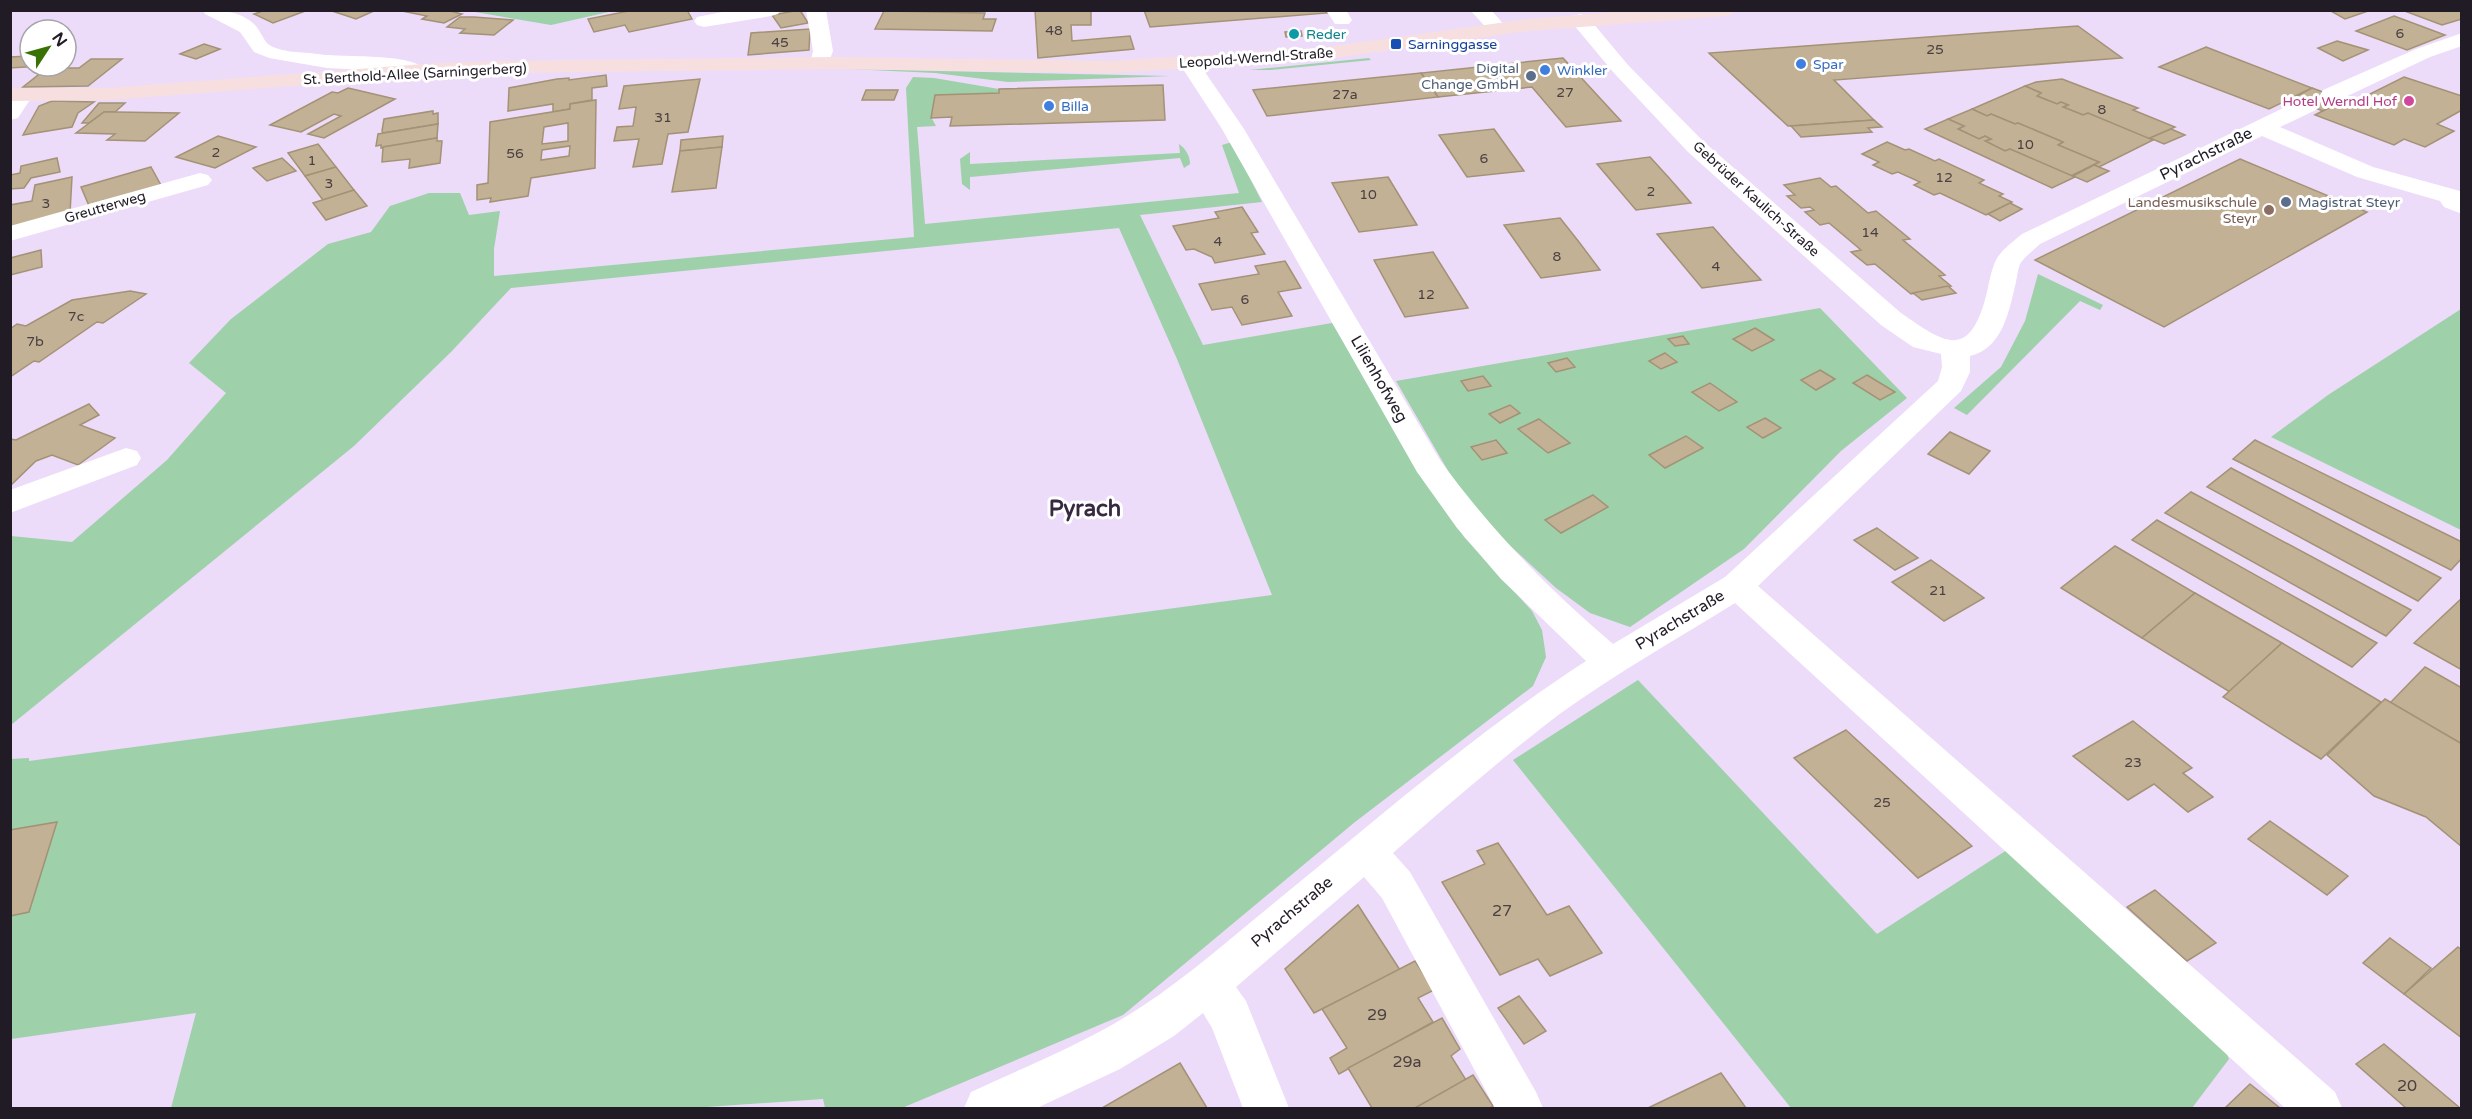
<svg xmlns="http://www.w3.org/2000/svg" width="2472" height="1119" font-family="'Varela Round',sans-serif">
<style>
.green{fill:#9ed0aa}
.building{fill:#c3b195;stroke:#a39276;stroke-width:1.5;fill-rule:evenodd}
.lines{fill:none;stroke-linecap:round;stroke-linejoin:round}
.street{fill:#fff;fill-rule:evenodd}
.secondary{fill:#f8dfdf;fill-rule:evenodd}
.culture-dot{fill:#0f9aa8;stroke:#fff;stroke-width:2}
.transit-dot{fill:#1a4fb4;stroke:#fff;stroke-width:2}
.shop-dot{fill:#3f7fe0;stroke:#fff;stroke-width:2}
.service-dot{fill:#5c6f8a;stroke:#fff;stroke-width:2}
.hotel-dot{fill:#d1479c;stroke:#fff;stroke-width:2}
.education-dot{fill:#8d6e63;stroke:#fff;stroke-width:2}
.labels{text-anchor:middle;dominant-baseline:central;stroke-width:6;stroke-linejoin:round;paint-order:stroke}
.number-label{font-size:14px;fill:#4a4042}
.far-culture-label{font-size:14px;fill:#0d838f;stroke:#fff;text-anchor:start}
.far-transit-label{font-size:14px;fill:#164399;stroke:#fff;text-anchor:start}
.far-street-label{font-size:14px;fill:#211b26;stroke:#fff}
.far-shop-label{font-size:14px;fill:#366cbe;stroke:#fff;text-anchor:start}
.far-service-label{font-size:14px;fill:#4e5e75;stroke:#fff;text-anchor:end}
.far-hotel-label{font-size:14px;fill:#b23c85;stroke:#fff;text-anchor:end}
.far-education-label{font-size:14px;fill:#785e54;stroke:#fff;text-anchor:end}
.street-label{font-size:16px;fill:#211b26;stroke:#fff}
.near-number-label{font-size:16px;fill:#4a4042}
.district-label{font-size:22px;font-weight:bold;fill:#362940;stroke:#fff}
</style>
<rect width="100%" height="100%" fill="#ecdbf9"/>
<g class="green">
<path d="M469 11H613L551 25Z"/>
<path d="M1369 58 1371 60 1271 70H1249Z"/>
<path d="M849 69 1170 76 1008 82 935 73Z"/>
<path d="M913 77 934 78 999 89V93L936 95 931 117 936 126 917 127 925 224 1239 193 1222 145 1232 142 1262 202 1140 215 1203 345 1332 323 1464 537 1532 611 1542 630 1546 657 1533 686 1355 822 1123 1015 902 1108H825L823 1099 692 1108H171L196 1013 11 1039V759L29 758V761L1272 595 1177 359 1119 228 511 288 451 352 354 446 11 725V536L72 542 167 460 226 393 189 363 231 319 328 244 371 232 390 206 429 193H460L469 215 500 211 494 249V276L914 237 906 88Z"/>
<path d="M1179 144C1186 149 1190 156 1190 164L1184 168 1180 158 970 177V190L962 184 960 159 970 152V164L1180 153Z"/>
<path d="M2038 274 2103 305 2100 310 2080 301 1967 415 1954 408 2001 367 2025 321Z"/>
<path d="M1820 308 1907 398 1841 451 1744 549 1630 627 1590 613 1556 588 1505 541 1458 488 1396 381Z"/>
<path d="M2461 309V530L2271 437 2328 395Z"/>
<path d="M1638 680 1877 934 2010 848 2217 1031 2229 1059 2192 1108H1791L1513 760Z"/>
</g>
<g class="building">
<path d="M257 10H308L273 23 254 14 260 12Z"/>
<path d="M329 10H376L356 19Z"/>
<path d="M397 10H446L462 14 444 23 422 19 427 16Z"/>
<path d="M634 10H687L692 19 629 32 625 25 594 32 588 19Z"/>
<path d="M800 10 808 23 781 28 772 15Z"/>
<path d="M1035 10H1091V25H1071L1072 41 1130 36 1134 49 1038 58Z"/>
<path d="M1144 10H1324L1327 13 1150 27Z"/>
<path d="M2329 10H2371L2345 19Z"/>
<path d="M2402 10H2462V19L2442 25Z"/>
<path d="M884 11 985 13 983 19H996L992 31 875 29Z"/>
<path d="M2394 16 2445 35 2407 50 2356 31Z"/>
<path d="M460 17H474L513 20 494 35 460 33 465 29 447 27Z"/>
<path d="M2078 26 2122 58 1834 80 1874 120 1791 126H1788L1709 53Z"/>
<path d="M810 29 809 50 748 55 751 33Z"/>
<path d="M1301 31 1302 36 1286 37 1285 32Z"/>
<path d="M2337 41 2368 50 2343 61 2318 48Z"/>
<path d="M204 44 220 49 196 59 180 54Z"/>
<path d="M2206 47 2312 88 2269 109 2159 67Z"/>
<path d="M30 56V66H42L10 68V57Z"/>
<path d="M1563 58 1621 121 1566 127 1532 87 1438 97 1421 73Z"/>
<path d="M91 59H122L88 86 23 87 47 68H79Z"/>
<path d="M1421 73 1438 97 1267 116 1253 90Z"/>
<path d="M606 75 607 86 592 88V100L570 104V109L553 112V104L508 111 509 88 557 79 569 78V80Z"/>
<path d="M2404 77 2462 96V110L2437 124 2454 131 2425 147 2404 139 2394 145 2315 115 2343 100 2352 103Z"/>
<path d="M700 79 688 132 668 134 662 164 633 167 639 139 614 141 617 127 633 126 636 107 619 109 624 86Z"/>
<path d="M2062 79 2138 108 2133 110 2175 127 2148 139 2088 113 2083 115 2063 107 2068 105 2061 102 2057 104 2037 96 2041 93 2025 86 2036 82Z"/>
<path d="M1163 85 1165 120 950 126 952 117 931 118 935 95 999 93V89Z"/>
<path d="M2025 86 2041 93 2037 96 2057 104 2061 102 2068 105 2063 107 2083 115 2088 113 2153 140 2099 167 2094 165 2099 162 2058 145 2063 142 2018 123 2015 124 1991 114 1987 116 1972 109Z"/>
<path d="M348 88 395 99 324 138 308 134 341 116 334 114 301 132 270 125 332 92 338 93Z"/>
<path d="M2312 88 2331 95 2343 100 2323 111 2291 99Z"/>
<path d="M866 90H898L894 100H862Z"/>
<path d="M596 100 595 168 531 178 528 196 490 202 491 198 477 200V185L488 183 490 122 570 109V104ZM568 123V141L542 144 544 127ZM570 146 569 156 541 160 542 150Z"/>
<path d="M52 101 94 102 78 113 72 127 23 135 39 106Z"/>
<path d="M99 103H125L115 112H104L89 123H82Z"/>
<path d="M1972 109 1987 116 1991 114 2015 124 2018 123 2063 142 2058 145 2099 162 2071 176 2010 149 2005 151 1985 141 1991 139 1985 136 1979 139 1958 129 1964 126 1948 119Z"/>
<path d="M433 111V114L438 113V124L383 133 382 131 384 119Z"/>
<path d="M104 112H115L179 113 145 141 107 140 115 134 76 133Z"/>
<path d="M1948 119 1964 126 1958 129 1979 139 1985 136 1991 139 1985 141 2005 151 2010 149 2075 177 2052 188 1925 129Z"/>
<path d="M1874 120 1882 127 1868 128 1872 132 1801 137 1791 126Z"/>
<path d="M438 124 437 138 381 148V145L376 146 378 134Z"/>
<path d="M1494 129 1524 171 1467 177 1439 135Z"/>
<path d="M2171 129 2185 135 2164 144 2150 138Z"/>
<path d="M218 136 256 147 215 168 176 157Z"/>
<path d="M723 136 722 147 680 151 681 140Z"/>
<path d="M437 138V141H442L440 163 409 168 410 159 382 162 383 147Z"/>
<path d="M1887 142 1905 150 1909 149 1935 161 1939 159 1984 180 1979 183 2003 194 1999 196 2012 202 1986 215 1940 193 1934 195 1914 185 1920 182 1898 172 1892 174 1873 165 1879 162 1862 154Z"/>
<path d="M318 144 336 167 305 176 288 153Z"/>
<path d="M722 147 716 188 672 192 680 151Z"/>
<path d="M1650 157 1670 179 1691 203 1636 210 1597 164Z"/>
<path d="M57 158 60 172 31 178 24 188 10 189V175L20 173 21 166Z"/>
<path d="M282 158 296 171 267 181 253 168Z"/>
<path d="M2240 159 2367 212 2164 327 2035 260Z"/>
<path d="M2094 165 2109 171 2087 182 2073 176Z"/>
<path d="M151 167 162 187 90 208 81 187Z"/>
<path d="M336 167 354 190 323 200 305 176Z"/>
<path d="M72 177 70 213 10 228V205L32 201 35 185Z"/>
<path d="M1388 177 1417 225 1359 232 1332 183Z"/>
<path d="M1820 178 1831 187 1836 186 1868 213 1876 211 1910 239 1903 240 1945 275 1939 276 1951 286 1911 294 1875 264 1867 265 1851 252 1861 250 1829 223 1820 225 1805 212 1814 210 1810 207 1801 208 1787 196 1795 195 1784 185Z"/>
<path d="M354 190 367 206 326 220 313 203Z"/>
<path d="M2010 203 2022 209 2000 221 1988 214Z"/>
<path d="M1242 207 1258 232 1251 233 1265 254 1215 263 1212 257 1194 249 1186 250 1173 226 1219 218 1215 212Z"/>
<path d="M1560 218 1579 242 1600 270 1541 278 1504 225Z"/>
<path d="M1713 227 1735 252 1761 280 1702 288 1657 234Z"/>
<path d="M41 250 42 267 10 275V258Z"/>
<path d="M1433 252 1468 308 1405 317 1374 260Z"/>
<path d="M1285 261 1301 288 1278 292 1292 316 1242 325 1232 307 1212 310 1199 284 1259 274 1255 266Z"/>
<path d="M1948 286 1956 293 1922 300 1913 293Z"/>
<path d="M130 291 146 294 103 323 97 322 39 362 34 361 10 377V329L17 324 26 326 72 300Z"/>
<path d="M1755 328 1774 340 1752 351 1733 339Z"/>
<path d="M1683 336 1689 344 1675 346 1668 339Z"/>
<path d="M1665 353 1677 362 1661 369 1649 361Z"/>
<path d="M1567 358 1575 367 1556 372 1548 363Z"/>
<path d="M1820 370 1835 379 1816 390 1801 380Z"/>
<path d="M1867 375 1895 392 1880 400 1853 383Z"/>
<path d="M1483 376 1491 386 1468 391 1461 381Z"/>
<path d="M1710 383 1737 402 1719 411 1692 392Z"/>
<path d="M89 404 99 415 80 425 115 438 78 465 52 455 36 461 10 486V439L16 440Z"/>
<path d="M1510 405 1520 413 1500 423 1489 414Z"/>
<path d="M1765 418 1781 428 1763 438 1747 427Z"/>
<path d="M1539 419 1570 443 1548 453 1518 429Z"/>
<path d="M1950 432 1990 451 1969 474 1928 454Z"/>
<path d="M1686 436 1703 448 1665 468 1649 455Z"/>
<path d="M1496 440 1507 453 1482 460 1471 447Z"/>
<path d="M2255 440 2462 542V558L2451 570 2233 459Z"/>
<path d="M2231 468 2441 578 2418 601 2207 487Z"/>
<path d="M2191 492 2411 610 2386 636 2165 513Z"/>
<path d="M1593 495 1608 507 1561 533 1545 520Z"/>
<path d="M2157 520 2377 643 2352 667 2132 540Z"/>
<path d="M1877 528 1918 558 1895 570 1854 540Z"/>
<path d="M2115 546 2195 593 2142 638 2061 588Z"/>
<path d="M1931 560 1984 598 1944 621 1892 582Z"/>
<path d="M2195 593 2282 643 2230 692 2142 638Z"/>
<path d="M2462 598V670L2414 643Z"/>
<path d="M2282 643 2381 702 2321 759 2223 697Z"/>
<path d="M2425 667 2462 688V744L2390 703Z"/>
<path d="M2385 699 2462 744V847L2426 817 2374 796 2327 755Z"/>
<path d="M2133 721 2192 768 2183 773 2213 797 2188 812 2154 784 2128 800 2073 756Z"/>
<path d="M1846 730 1972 846 1918 878 1794 758Z"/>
<path d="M2270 821 2348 876 2327 895 2248 839Z"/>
<path d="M57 822 29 912 10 916V830Z"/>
<path d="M1498 843 1547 915 1569 906 1602 953 1550 976 1538 959 1500 975 1442 882 1485 864 1477 851Z"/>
<path d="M2155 890 2216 943 2187 961 2127 907Z"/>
<path d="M1358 905 1400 970 1314 1013 1285 969Z"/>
<path d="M2390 938 2431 968 2404 994 2363 963Z"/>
<path d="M2458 947 2462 950V1038L2404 994Z"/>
<path d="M1415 961 1434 990 1418 998 1433 1022 1339 1074 1330 1058 1347 1048 1322 1009Z"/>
<path d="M1519 996 1546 1031 1524 1044 1498 1008Z"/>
<path d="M1442 1018 1460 1049 1451 1056 1466 1080 1415 1108H1372L1348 1068Z"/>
<path d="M2384 1044 2460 1108H2406L2356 1064Z"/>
<path d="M1180 1063 1207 1108H1102Z"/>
<path d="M1721 1073 1746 1108H1648Z"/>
<path d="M1473 1075 1493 1106 1490 1108H1415Z"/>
<path d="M2250 1084 2280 1108H2225Z"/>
</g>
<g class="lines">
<g class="street">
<path d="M203 10C221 10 241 11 255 25 260 30 263 39 268 44 280 53 304 52 318 54 342 58 413 52 427 71L423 75 416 77 401 72 327 68 269 58 254 52 240 32 205 14Z"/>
<path d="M732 10H780L778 14 771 16 704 27 697 25 694 21 697 17Z"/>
<path d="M806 10H826L833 51 827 67 820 69 813 67 810 63 813 51Z"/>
<path d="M1326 10H1346L1352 20 1349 24H1335Z"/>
<path d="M1470 10H1491L1508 29 1505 33H1491Z"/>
<path d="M1580 14 1587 16 1628 65 1704 142 1901 313C1944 343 1969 361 1986 296 1989 284 1991 270 1996 260 2001 250 2014 241 2022 234L2300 100 2308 98 2316 100 2319 105 2316 110 2280 127 2373 167 2460 191 2462 214 2444 207 2440 201 2357 177 2262 136 2040 244C2034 250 2024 257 2020 264 2018 269 2017 277 2016 282 2009 311 2003 348 1970 356V372L1961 391 1758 586 2335 1092 2342 1108H2285L1735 603C1677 639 1617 673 1561 713 1503 757 1448 805 1393 853L1410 872 1536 1092 1543 1108H1495L1382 898 1364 877 1236 987 1246 1001 1289 1108H1243L1212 1028 1203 1013 1174 1036 1120 1069 1037 1108H964L971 1092C1029 1065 1088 1042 1141 1007 1188 976 1231 938 1274 903 1376 820 1475 733 1586 661L1501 579 1457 528 1417 472 1222 129 1179 63 1182 59 1189 57 1196 59 1244 129 1440 460C1490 529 1548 589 1613 644L1725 577 1938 381 1942 367 1941 354 1913 347 1881 325 1688 152 1614 73 1573 24 1570 20 1573 16Z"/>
<path d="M2462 33V46L2430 57 2339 100 2331 102 2323 100 2320 95 2323 90 2416 49Z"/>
<path d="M22 88 30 90 33 95 18 118 10 120V96L14 90Z"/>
<path d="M200 173 208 175 212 180 208 185 10 241V226Z"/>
<path d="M126 448 137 451 141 458 137 465 10 513V490Z"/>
</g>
<path class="secondary" d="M1641 10H1735L1733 14 1726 16 1528 31 1326 59 1113 73 832 69 502 73 436 75 109 100 10 101V88H109L436 63 502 61 832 57 1113 61 1326 47 1528 19Z"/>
</g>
<circle class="culture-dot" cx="1294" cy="34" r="6"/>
<rect class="transit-dot" x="1390" y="38" width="12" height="12" rx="3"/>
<g class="shop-dot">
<circle cx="1801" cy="64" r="6"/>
<circle cx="1545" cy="70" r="6"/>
<circle cx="1049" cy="106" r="6"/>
</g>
<g class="service-dot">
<circle cx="1531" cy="76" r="6"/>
<circle cx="2286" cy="202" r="6"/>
</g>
<circle class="hotel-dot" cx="2409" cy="101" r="6"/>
<circle class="education-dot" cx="2269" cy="210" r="6"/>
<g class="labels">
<g class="number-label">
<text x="1054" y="30">48</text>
<text x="2400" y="33">6</text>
<text x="780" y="42">45</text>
<text x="1935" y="49">25</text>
<text x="1565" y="92">27</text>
<text x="1345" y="94">27a</text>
<text x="2102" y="109">8</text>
<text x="663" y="117">31</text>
<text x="2025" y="144">10</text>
<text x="216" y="152">2</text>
<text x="515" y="153">56</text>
<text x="1484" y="158">6</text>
<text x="312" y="160">1</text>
<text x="1944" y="177">12</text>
<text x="329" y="183">3</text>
<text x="1651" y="191">2</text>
<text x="1368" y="194">10</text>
<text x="46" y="203">3</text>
<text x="1870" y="232">14</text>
<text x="1218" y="241">4</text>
<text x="1557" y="256">8</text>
<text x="1716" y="266">4</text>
<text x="1426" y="294">12</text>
<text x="1245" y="299">6</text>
<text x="76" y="316">7c</text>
<text x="35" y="341">7b</text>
<text x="1938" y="590">21</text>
<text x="2133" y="762">23</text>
<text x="1882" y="802">25</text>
</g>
<g class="far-culture-label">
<text x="1306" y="34">Reder</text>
</g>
<g class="far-transit-label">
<text x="1408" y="44">Sarninggasse</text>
</g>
<g class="far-street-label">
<text transform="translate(1256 58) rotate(-4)">Leopold-Werndl-Straße</text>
<text transform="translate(415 74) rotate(-3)">St. Berthold-Allee (Sarningerberg)</text>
<text transform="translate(1756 199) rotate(42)">Gebrüder Kaulich-Straße</text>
<text transform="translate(105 207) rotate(-16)">Greutterweg</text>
</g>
<g class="far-shop-label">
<text x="1813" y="64">Spar</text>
<text x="1557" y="70">Winkler</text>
<text x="1061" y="106">Billa</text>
</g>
<g class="far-service-label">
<text x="1519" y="68">Digital<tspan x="1519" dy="16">Change GmbH</tspan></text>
<text x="2298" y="202" text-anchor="start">Magistrat Steyr</text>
</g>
<g class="far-hotel-label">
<text x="2397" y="101">Hotel Werndl Hof</text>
</g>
<g class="far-education-label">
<text x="2257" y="202">Landesmusikschule<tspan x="2257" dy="16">Steyr</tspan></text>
</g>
<g class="street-label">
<text transform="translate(2206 154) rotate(-26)">Pyrachstraße</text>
<text transform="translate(1379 379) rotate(60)">Lilienhofweg</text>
<text transform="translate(1680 620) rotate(-31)">Pyrachstraße</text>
<text transform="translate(1292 912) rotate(-40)">Pyrachstraße</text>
</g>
<g class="near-number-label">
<text x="1502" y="911">27</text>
<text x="1377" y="1015">29</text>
<text x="1407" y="1062">29a</text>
<text x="2407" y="1086">20</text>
</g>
<g class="district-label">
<text x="1085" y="509">Pyrach</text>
</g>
</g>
<rect width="2472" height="1119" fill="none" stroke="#211b26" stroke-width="24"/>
<g transform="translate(48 48) rotate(54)"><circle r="28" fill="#ffffff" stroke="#a6a4a8" stroke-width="1.5"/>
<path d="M0-4.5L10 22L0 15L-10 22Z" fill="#377202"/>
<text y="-9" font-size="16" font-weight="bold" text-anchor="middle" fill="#211b26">N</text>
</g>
</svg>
